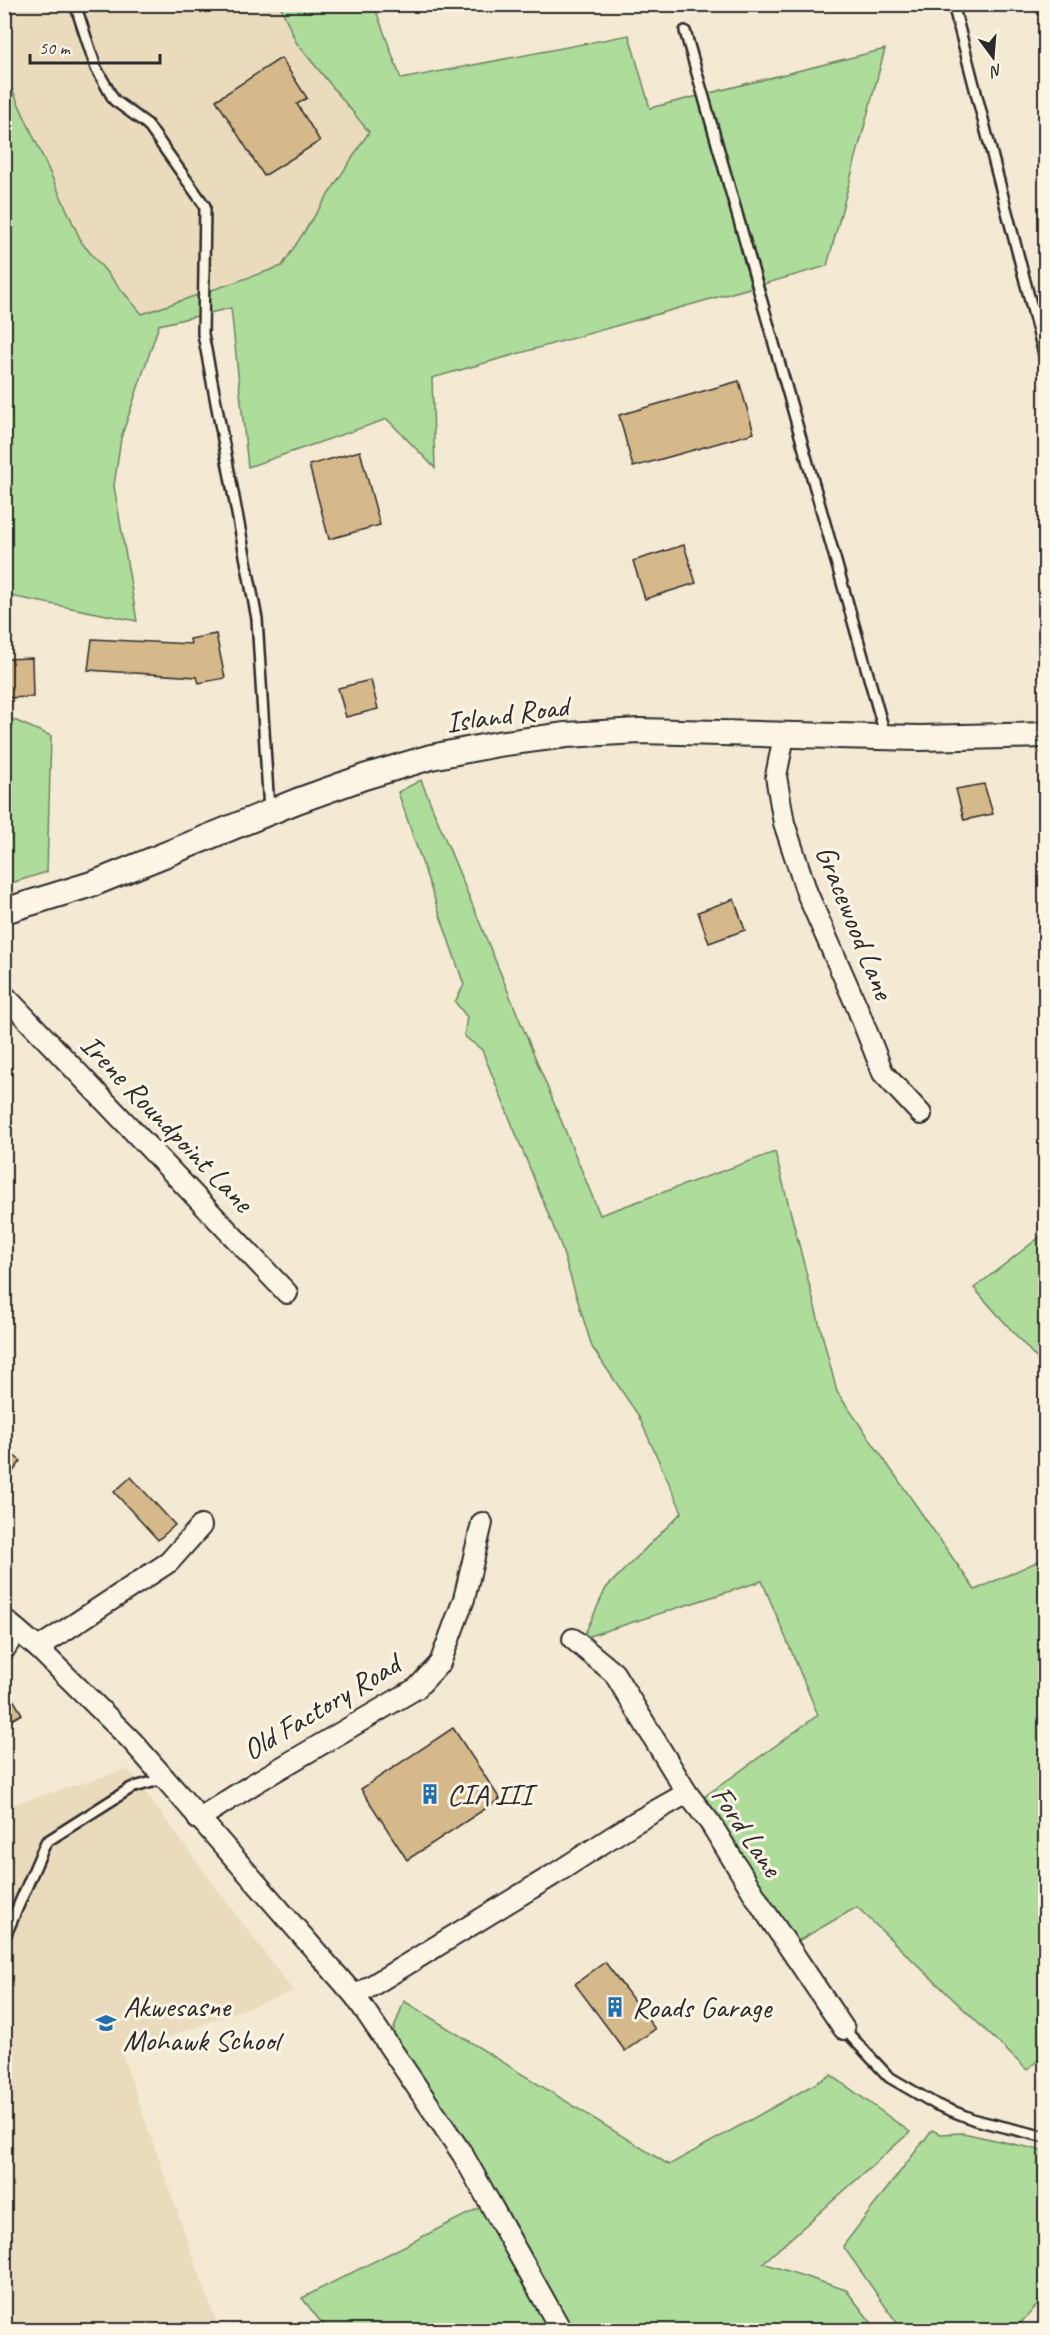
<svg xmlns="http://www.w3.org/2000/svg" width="1050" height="2335" font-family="Caveat,sans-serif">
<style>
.built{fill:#ebdbbd}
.green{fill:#aedc9b;stroke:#6c8463;stroke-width:1.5}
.building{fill:#d6b98a;stroke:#2b2b2b;stroke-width:1.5}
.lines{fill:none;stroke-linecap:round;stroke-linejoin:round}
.service-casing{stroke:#2b2b2b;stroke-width:14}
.minor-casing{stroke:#2b2b2b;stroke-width:24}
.tertiary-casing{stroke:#2b2b2b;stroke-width:28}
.service{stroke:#fcf5e5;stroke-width:9}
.minor{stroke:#fcf5e5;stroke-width:20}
.tertiary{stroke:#fcf5e5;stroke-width:24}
.labels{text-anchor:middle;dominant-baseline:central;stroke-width:6;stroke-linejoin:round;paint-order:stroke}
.street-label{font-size:30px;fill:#2b2b2b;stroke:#fcf5e5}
.poi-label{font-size:30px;fill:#2b2b2b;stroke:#fcf5e5;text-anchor:start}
</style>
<rect width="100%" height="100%" fill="#f4e9d3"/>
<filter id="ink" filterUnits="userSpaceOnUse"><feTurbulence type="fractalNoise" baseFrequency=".0167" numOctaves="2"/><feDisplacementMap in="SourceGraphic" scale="12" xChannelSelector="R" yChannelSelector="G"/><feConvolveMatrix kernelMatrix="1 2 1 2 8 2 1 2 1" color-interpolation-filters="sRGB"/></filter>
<g filter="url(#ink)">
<g class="built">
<path d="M13 5H280L296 42 370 132 282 266 142 314 82 243 6 76Z"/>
<path d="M128 1769 293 1991 122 2054 219 2330H5V1807Z"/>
</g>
<g class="green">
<path d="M4 5H13L6 76 82 243 142 314 282 266 369 132 296 42 280 5H374L401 79 629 35 650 108 885 49 827 266 432 378 435 468 387 419 248 467 231 308 159 325 121 438 114 486 137 621 5 595Z"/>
<path d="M5 716 51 736 47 872 5 885Z"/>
<path d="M421 780 600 1215 775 1152 837 1392 975 1590 1045 1558 1046 2053 1027 2070 857 1907 793 1944 704 1797 818 1715 762 1581 583 1638 606 1588 682 1512 638 1415 592 1347 560 1243 482 1050 464 1036 467 1017 455 1002 464 985 398 792Z"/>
<path d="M1045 1233V1368L974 1288Z"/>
<path d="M404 2001 669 2165 831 2075 910 2132 763 2263 846 2290 877 2330H327L302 2298 491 2202 418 2089 393 2031Z"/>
<path d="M932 2130 940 2134 963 2133 1045 2151V2297L1014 2330H902L843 2246Z"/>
</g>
<g class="building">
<path d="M281 58 307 98 297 104 320 141 264 176 216 100Z"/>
<path d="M739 381 754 433 633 467 619 415Z"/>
<path d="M360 451 380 525 329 539 309 465Z"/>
<path d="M684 545 696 583 645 599 633 561Z"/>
<path d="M216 634 225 678 199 683 197 677 88 670 92 639 191 644 190 639Z"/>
<path d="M32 658 33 697 4 698V659Z"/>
<path d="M371 680 378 709 346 717 338 688Z"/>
<path d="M984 784 993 814 964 820 956 789Z"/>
<path d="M734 899 745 930 709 943 698 912Z"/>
<path d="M4 1449 21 1461 4 1484Z"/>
<path d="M131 1477 175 1525 158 1540 114 1492Z"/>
<path d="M4 1684 22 1714 4 1724Z"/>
<path d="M453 1728 500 1799 407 1860 361 1789Z"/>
<path d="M605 1962 655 2029 625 2051 575 1984Z"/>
</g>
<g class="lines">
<g class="service-casing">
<g id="service">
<path d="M75 4 96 68 114 100 147 124 205 206 203 334 257 619 269 810"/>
<path d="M953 4 1046 362"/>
<path d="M685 31 885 734"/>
<path d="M4 1939 46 1842 131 1788 163 1779"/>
<path d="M844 2029 889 2077 937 2105 975 2120 1046 2137"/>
</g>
</g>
<g class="minor-casing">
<g id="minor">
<path d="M784 736 776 776 784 823 807 893 857 1007 883 1073 921 1114"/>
<path d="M4 995 287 1293"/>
<path d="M4 1619 38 1648 132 1741 355 1996 463 2155 561 2330"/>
<path d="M573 1639 614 1673 687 1793 711 1824 762 1907 844 2029"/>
<path d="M38 1648 169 1562 201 1526"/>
<path d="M4 1650 17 1630"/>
<path d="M198 1819 255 1783 417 1688 440 1663 464 1599 482 1523"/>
<path d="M355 1996 553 1875 634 1823 687 1793"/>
</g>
</g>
<g class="tertiary-casing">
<path id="tertiary" d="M4 911 95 883 297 801 364 777 431 757 498 744 566 735 639 731 920 738 1046 735"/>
</g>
<use href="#service" class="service"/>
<use href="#minor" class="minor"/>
<use href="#tertiary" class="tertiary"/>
</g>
</g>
<defs>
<g id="building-bare" transform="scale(1.62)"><path d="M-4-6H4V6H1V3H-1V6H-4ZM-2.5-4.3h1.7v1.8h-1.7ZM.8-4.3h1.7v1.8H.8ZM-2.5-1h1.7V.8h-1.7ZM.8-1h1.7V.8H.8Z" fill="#1f6fb2" stroke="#fcf5e5" stroke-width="2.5" paint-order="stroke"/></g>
<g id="school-bare" transform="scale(1.62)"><path d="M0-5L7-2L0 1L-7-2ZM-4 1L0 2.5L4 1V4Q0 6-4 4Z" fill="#1f6fb2" stroke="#fcf5e5" stroke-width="2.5" paint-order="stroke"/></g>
</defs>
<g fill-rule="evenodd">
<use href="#building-bare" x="430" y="1794"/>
<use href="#building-bare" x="615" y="2007"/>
<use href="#school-bare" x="106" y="2023"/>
</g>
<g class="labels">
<g class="street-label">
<text transform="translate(507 714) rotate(-8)">Island Road</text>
<text transform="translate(855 922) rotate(68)">Gracewood Lane</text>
<text transform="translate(167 1123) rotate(46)">Irene Roundpoint Lane</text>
<text transform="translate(321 1707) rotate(-31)">Old Factory Road</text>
<text transform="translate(747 1831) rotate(56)">Ford Lane</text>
</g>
<g class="poi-label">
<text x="447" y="1794">CIA III</text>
<text x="123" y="2006">Akwesasne<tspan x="123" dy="34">Mohawk School</tspan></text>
<text x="632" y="2007">Roads Garage</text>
</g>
</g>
<rect width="1050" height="2335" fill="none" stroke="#fcf5e5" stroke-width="24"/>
<rect x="12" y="12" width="1026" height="2311" fill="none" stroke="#2b2b2b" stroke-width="2" filter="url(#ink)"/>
<g transform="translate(993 57) rotate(164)" stroke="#fcf5e5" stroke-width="4.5" paint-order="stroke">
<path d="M0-4.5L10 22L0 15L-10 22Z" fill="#2b2b2b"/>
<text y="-9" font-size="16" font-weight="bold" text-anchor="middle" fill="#2b2b2b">N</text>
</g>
<path d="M30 54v9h130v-9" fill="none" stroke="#2b2b2b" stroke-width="3"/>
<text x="39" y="54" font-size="18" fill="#2b2b2b" stroke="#fcf5e5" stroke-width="4.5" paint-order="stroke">50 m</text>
</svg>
